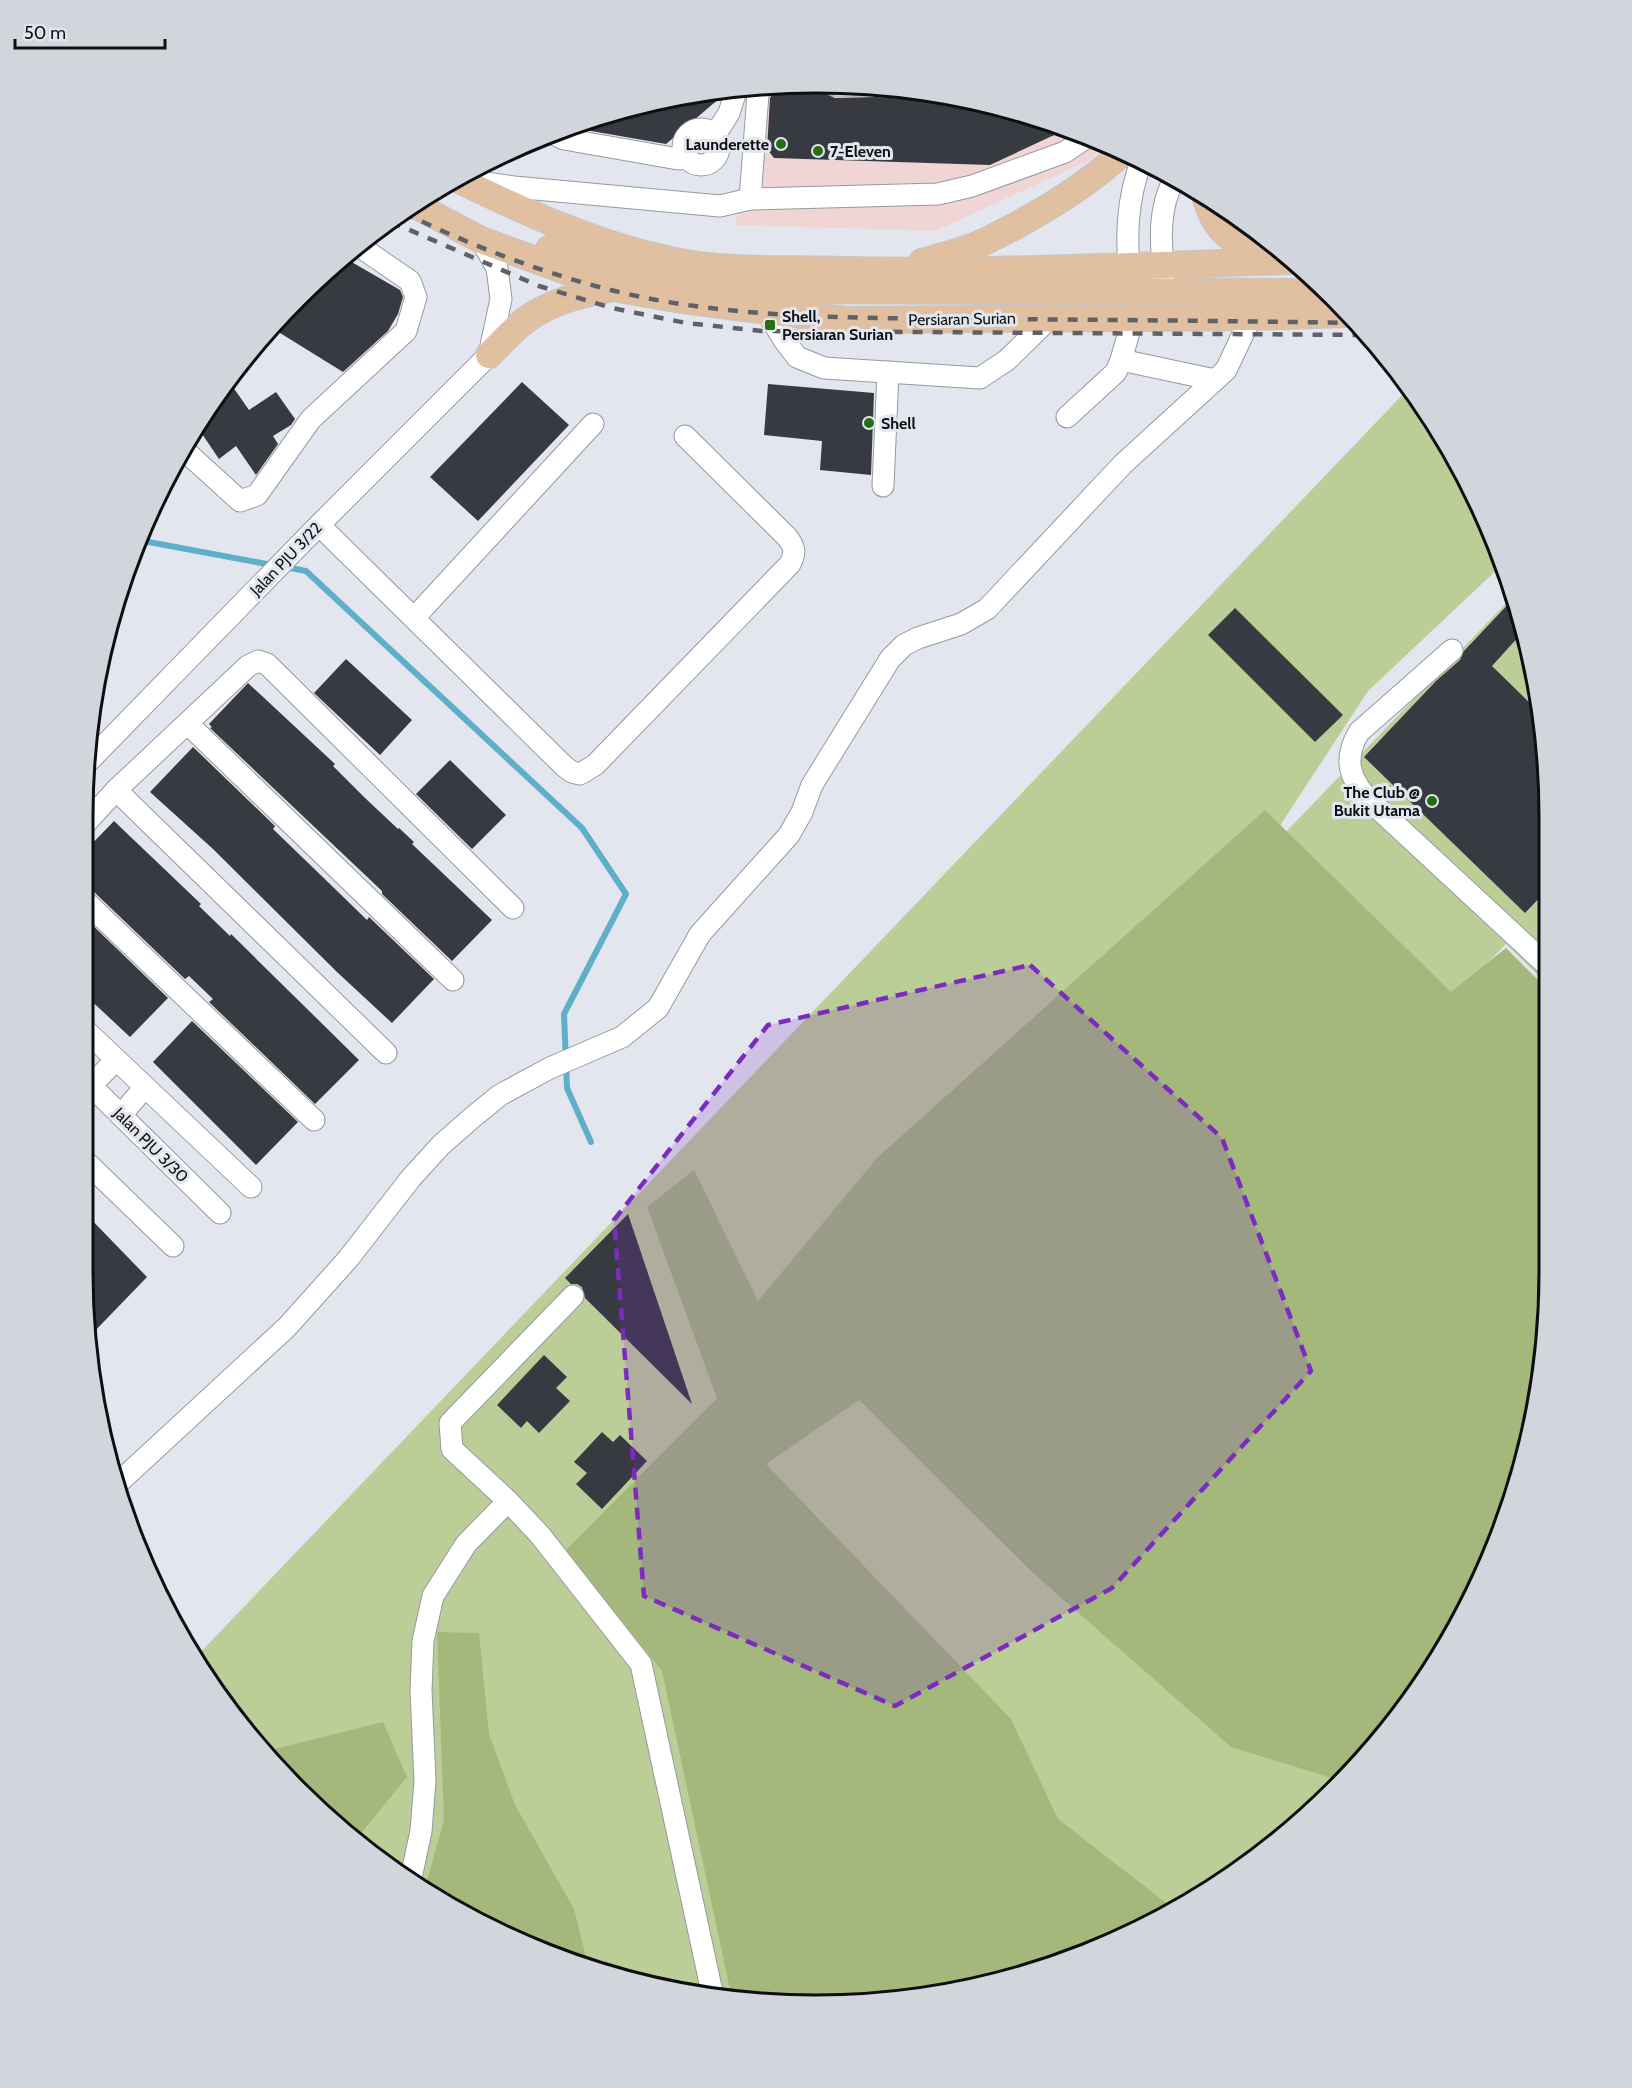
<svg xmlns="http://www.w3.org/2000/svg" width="1632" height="2088" font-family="Cabin,sans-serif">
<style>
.commercial{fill:#f0d5d5}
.green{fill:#bbce97}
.forest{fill:#a3b87a}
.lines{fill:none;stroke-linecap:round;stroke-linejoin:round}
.stream{stroke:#5fafcb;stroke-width:6}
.building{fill:#373a40}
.minor-casing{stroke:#9699a0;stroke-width:23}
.major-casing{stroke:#c5c5c6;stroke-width:28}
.minor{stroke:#fff;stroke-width:21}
.major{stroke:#e1bfa1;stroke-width:26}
.rail{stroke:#5f6166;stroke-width:4.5;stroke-dasharray:10 10;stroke-linecap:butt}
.marked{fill:#7b2cbf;fill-opacity:0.2;stroke:#7b2cbf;stroke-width:4.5;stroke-dasharray:12 8;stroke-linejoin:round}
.poi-dot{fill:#246f12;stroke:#e3e6ee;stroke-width:2}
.labels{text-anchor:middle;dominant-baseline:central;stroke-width:6;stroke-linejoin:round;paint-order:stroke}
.poi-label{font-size:16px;font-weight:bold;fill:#0e0f12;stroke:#e3e6ee;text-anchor:start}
.street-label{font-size:16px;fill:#0e0f12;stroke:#e3e6ee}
.rim{fill:none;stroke:#0e0f12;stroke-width:3}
</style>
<rect width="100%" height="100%" fill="#e3e6ee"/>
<path class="commercial" d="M864 84 1006 107 1105 145 1090 160 935 231 736 225 751 88Z"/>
<g class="green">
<path d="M1408 389 1451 449 1503 564 1368 691 1264 850 1549 1272 1535 1415 1494 1552 1426 1680 1334 1791 1183 1907 1006 1980 816 2005 626 1981 450 1907 298 1791 195 1658Z"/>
<path d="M1514 595 1548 768 1549 986 1506 944 1454 997 1284 834Z"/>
</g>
<g class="forest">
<path d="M1265 810 1451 992 1506 948 1549 991V1272L1535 1415 1494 1552 1426 1680 1342 1781 1231 1747 1033 1573 859 1400 766 1464 1011 1719 1058 1819 1175 1910 1006 1980 816 2005 731 1994 662 1671 566 1550 717 1398 647 1207 694 1170 758 1301 877 1158Z"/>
<path d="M437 1632 479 1633 489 1734 515 1805 574 1909 588 1965 450 1907 425 1888 444 1820Z"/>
<path d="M383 1722 407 1777 358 1837 298 1791 267 1751Z"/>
</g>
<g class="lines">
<g class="stream">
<path d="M138 540 272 565"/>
<path d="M285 567 306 571 582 828 626 894 564 1014 567 1088 591 1142"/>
</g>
</g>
<g class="building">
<path d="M723 89 721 97 666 144 568 127 580 122Z"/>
<path d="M774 91 826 94 835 98 876 97 977 103 1006 107 1065 130 990 165 774 158 767 149 770 98Z"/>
<path d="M343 257 400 290 403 297 398 314 388 331 343 372 272 328 333 264Z"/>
<path d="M228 380 249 410 276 392 295 419 291 425 273 436 278 444 256 475 236 446 219 459 198 428Z"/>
<path d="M522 382 569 425 478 521 430 477Z"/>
<path d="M768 384 874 393 871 475 820 470 822 441 764 435Z"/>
<path d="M1514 598 1521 634 1492 666 1536 709 1548 768V889L1525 913 1364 757 1436 681 1460 660 1464 651Z"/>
<path d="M1235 608 1343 715 1315 742 1208 635Z"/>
<path d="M346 659 412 720 380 755 314 693Z"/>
<path d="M248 683 335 764 333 766 364 797 398 829 399 828 414 842 412 844 492 920 452 961 382 894V891L210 728 212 727 209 724Z"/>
<path d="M193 747 275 826 273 829 332 886 367 920 369 917 434 979 392 1023 337 972 213 849 150 792Z"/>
<path d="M450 760 506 815 472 849 416 794Z"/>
<path d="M114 821 201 904 199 906 230 936 231 934 359 1060 315 1104 209 1002 213 999 189 976 185 979 93 891 84 888V852Z"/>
<path d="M84 917 168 998 130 1037 83 993Z"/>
<path d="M192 1021 298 1122 256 1165 153 1062Z"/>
<path d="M83 1211 147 1277 91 1335 82 1272Z"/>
<path d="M628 1214 692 1404 585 1298 582 1287 577 1284H571L565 1278Z"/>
<path d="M544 1355 567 1377 556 1388 570 1401 539 1433 527 1421 521 1428 497 1405Z"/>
<path d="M602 1432 613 1442 620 1435 647 1461 602 1509 576 1484 587 1473 574 1462Z"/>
</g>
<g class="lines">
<g class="minor-casing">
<g id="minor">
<path d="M835 85H871"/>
<circle cx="701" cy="147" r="18"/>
<path d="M553 134 564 139 678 159 687 158"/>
<path d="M715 135 729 113 737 88"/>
<path d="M471 181 514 187 720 206 750 199 938 194 972 186 1065 152 1086 138"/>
<path d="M750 199 758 94 762 87"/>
<path d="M1164 279C1161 243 1157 212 1174 179"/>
<path d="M1130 282C1126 237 1126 202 1142 159"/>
<path d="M766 311 784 340 797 357 824 368 980 378 1007 360 1050 318"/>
<path d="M1121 360 1215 380"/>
<path d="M1067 417 1116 372 1121 360 1133 318"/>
<path d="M184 450 240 501 257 495 311 419 406 331 416 297 410 281 359 246"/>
<path d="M883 486 888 372"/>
<path d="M319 525 565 767 572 772 580 774 595 765 790 564C796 553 795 547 787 537L685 436"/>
<path d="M414 618 593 424"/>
<path d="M1452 650 1359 732C1343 759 1349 779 1370 801L1549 967"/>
<path d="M188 724 453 980"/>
<path d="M85 765 319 525 489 355 501 299 497 268 481 240"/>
<path d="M116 790 386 1053"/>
<path d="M84 825 116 790 248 666 258 661 267 664 513 908"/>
<path d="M84 900 314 1120"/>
<path d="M83 1028 251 1187"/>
<path d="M83 1078 220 1213"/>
<path d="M91 1085 116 1060"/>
<path d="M121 1115 145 1087"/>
<path d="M83 1159 173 1246"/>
<path d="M573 1296 450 1423 452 1449 508 1501 540 1535 641 1664 712 1992"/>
<path d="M117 1484 287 1327 348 1259 411 1178 441 1145 473 1117 500 1095 550 1068 622 1037 658 1008 700 934 789 835 802 812 812 785 890 659 904 645 918 638 961 624 987 609 1123 464 1226 370 1251 317"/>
<path d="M411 1878 421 1831 425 1781 421 1690 423 1641 433 1596 466 1544 508 1501"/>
</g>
</g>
<g class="major-casing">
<g id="major">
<path d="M455 178C525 212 598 246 675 261 729 272 787 268 843 270 992 273 1142 265 1292 261"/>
<path d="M1206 199C1218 239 1237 242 1274 258"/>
<path d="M415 205 481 240 613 288 676 299 775 312 846 320 1251 317 1347 314"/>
<path d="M549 249H554L614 267 676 280 768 290 1324 292"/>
<path d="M922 262C942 256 964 251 984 242 1033 218 1083 189 1123 152"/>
<path d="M489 355C505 339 521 320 542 310 564 298 588 293 613 288"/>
</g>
</g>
<use href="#minor" class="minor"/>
<use href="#major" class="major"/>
<g class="rail">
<path d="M404 213C492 256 598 294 695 306 797 320 900 318 1002 319 1120 320 1239 321 1357 323"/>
<path d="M391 222 539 286 612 308 686 323 762 331 1369 335"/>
</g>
</g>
<path class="marked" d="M1030 965 1222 1138 1311 1371 1112 1588 895 1706 644 1596 614 1220 768 1025Z"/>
<g class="poi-dot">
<circle cx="781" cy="144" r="6"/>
<circle cx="818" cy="151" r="6"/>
<rect x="764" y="319" width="12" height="12" rx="3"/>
<circle cx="869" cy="423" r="6"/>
<circle cx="1432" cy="801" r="6"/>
</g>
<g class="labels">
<g class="poi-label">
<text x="769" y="144" text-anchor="end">Launderette</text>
<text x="830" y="151">7-Eleven</text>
<text x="782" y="316">Shell,<tspan x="782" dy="18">Persiaran Surian</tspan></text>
<text x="881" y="423">Shell</text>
<text x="1420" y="792" text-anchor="end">The Club @<tspan x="1420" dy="18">Bukit Utama</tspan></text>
</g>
<g class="street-label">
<text transform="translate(962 319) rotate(-1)">Persiaran Surian</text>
<text transform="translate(286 559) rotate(-46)">Jalan PJU 3/22</text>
<text transform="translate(151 1145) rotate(45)">Jalan PJU 3/30</text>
</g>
</g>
<path d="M0 0H1632V2088H0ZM816 93H816A723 723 0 0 1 1539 816V1272A723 723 0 0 1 816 1995H816A723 723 0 0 1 93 1272V816A723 723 0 0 1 816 93Z" fill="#d2d5dc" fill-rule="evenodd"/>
<path class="rim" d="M816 93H816A723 723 0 0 1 1539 816V1272A723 723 0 0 1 816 1995H816A723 723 0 0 1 93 1272V816A723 723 0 0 1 816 93Z"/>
<path d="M15 39v9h150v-9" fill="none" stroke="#0e0f12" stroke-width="3"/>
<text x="24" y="39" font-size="18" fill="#0e0f12" stroke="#e3e6ee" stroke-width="4.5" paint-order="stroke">50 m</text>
</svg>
